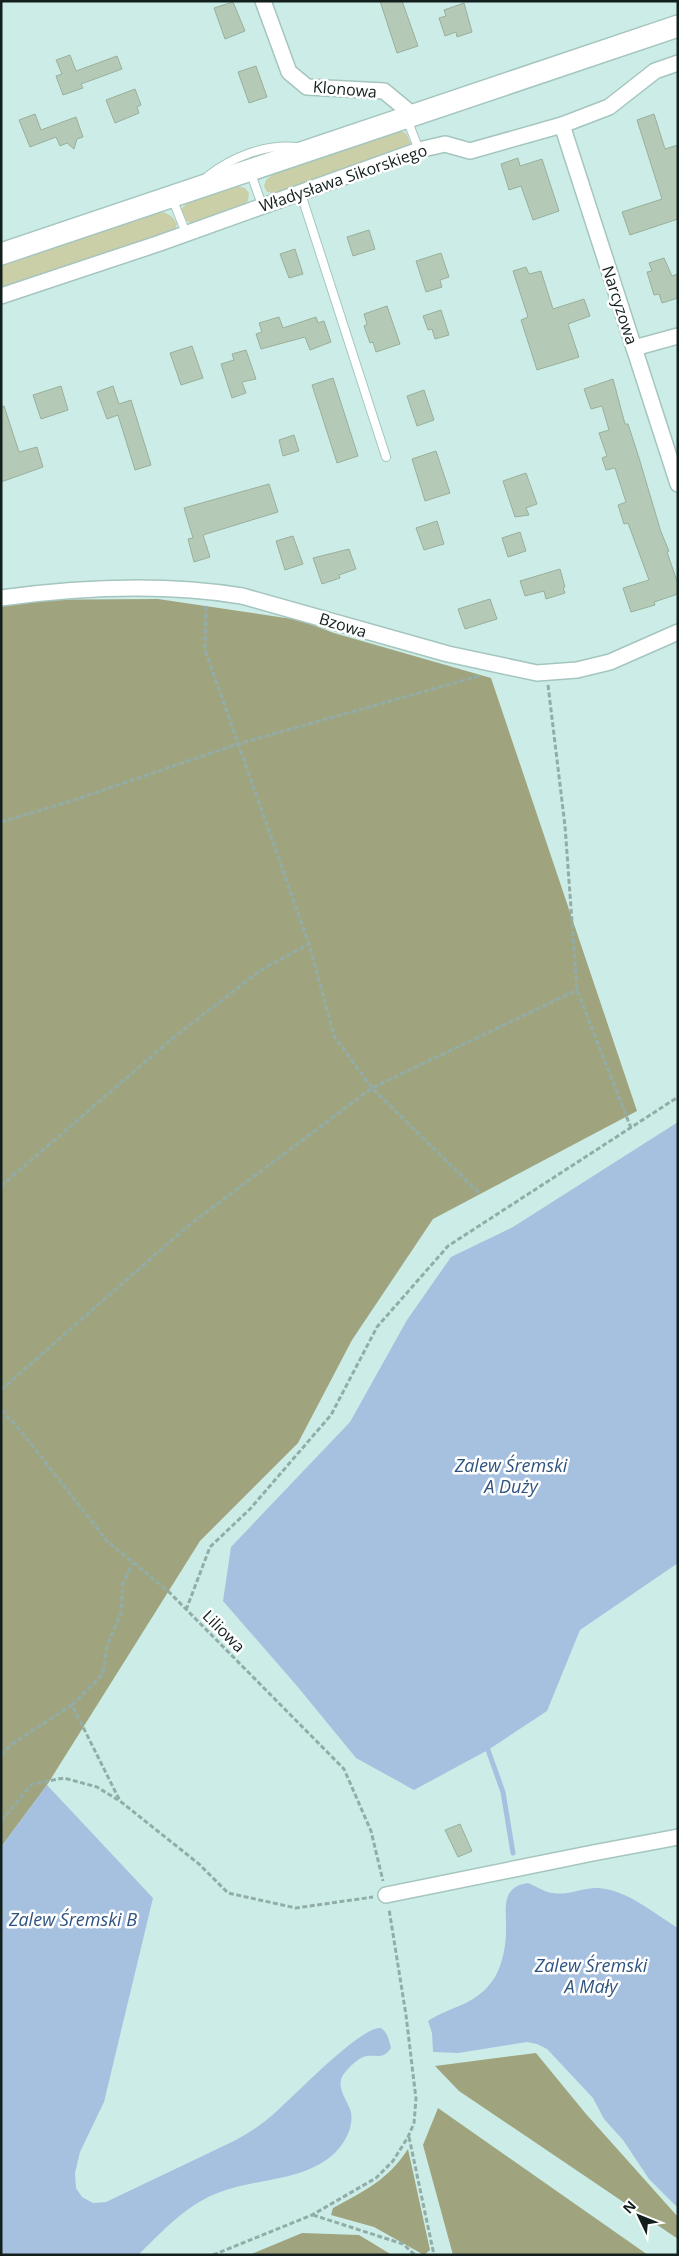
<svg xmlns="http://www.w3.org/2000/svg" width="679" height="2256" font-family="'Open Sans',sans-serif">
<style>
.green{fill:#cacfa8}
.forest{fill:#9fa47e}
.water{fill:#a6c0e0}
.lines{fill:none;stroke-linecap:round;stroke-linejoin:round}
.stream{stroke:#a6c0e0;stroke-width:5}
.building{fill:#b4cab6;stroke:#9aaf9c}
.lane-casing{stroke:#a5c5bf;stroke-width:10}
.street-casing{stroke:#a5c5bf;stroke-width:18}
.secondary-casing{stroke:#a5c5bf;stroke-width:24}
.path{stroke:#92ada8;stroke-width:3;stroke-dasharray:5 2.5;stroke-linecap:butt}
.lane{stroke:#fff;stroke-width:8}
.street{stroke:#fff;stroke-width:15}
.secondary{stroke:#fff;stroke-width:21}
.labels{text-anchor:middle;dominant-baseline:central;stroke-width:5;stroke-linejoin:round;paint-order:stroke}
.street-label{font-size:16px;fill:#121f1d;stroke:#fff}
.water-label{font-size:18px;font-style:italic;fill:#2f547f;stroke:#fff}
</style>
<rect width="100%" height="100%" fill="#ccede7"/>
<g class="green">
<path d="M399 131 406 133 412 146 277 194 267 192 264 186 266 180 277 171Z"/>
<path d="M238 186 245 188 249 193 248 201 242 207 193 224C186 222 180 215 182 208L187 203Z"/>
<path d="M158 212C167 212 172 215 177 224L174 233 1 289V264Z"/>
</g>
<g class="forest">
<path d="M158 599 299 620 334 633 491 678 637 1111 433 1219 352 1340 298 1443 200 1541 47 1785 1 1847V600Z"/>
<path d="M536 2053 586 2114 678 2217V2239L459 2091 435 2066Z"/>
<path d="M438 2108 648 2255H453L423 2145Z"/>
<path d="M408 2149 430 2250 424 2255 374 2227 331 2215 333 2208C364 2191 388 2180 408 2149Z"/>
<path d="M302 2233 359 2235 392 2255H249Z"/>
</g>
<g class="water">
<path d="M678 1122V1563L580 1630 547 1711 488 1750 414 1790 356 1758 297 1686 223 1601 231 1547 350 1422 407 1320 451 1257 513 1227Z"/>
<path d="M47 1785 153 1898 104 2102 80 2152 75 2173 76 2188 82 2197 93 2203 106 2202 236 2140C251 2132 264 2123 277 2111 294 2096 362 2025 381 2028 388 2033 389 2040 391 2048 384 2059 378 2055 368 2056 359 2056 346 2070 342 2077 337 2088 346 2099 350 2109 356 2126 343 2148 329 2158 295 2183 253 2178 215 2194 184 2207 162 2232 138 2255H1V1847Z"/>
<path d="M528 1883C536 1886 544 1892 553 1893 568 1896 583 1887 599 1888 627 1890 655 1914 678 1928V2208L649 2179 623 2140 604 2119 593 2098 547 2049 537 2044 527 2042 458 2053 433 2052 432 2033 428 2021C452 2005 477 2006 495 1977 502 1965 506 1946 506 1932 507 1911 499 1887 528 1883Z"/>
</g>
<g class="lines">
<path class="stream" d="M488 1750 503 1792 513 1853"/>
</g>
<g class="building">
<path d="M380 1H402L418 46 397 53Z"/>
<path d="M233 2 245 31 225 39 214 8Z"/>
<path d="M464 3 472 32 457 37 456 32 445 36 439 18 446 16 444 10Z"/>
<path d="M70 55 76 71 117 56 122 69 81 84 83 88 63 95 56 76 62 74 56 60Z"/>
<path d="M256 66 267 97 249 103 238 72Z"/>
<path d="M135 89 141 105 137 107 139 113 115 123 106 100Z"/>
<path d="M35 114 41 130 76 117 83 137 77 139 74 149 67 143 60 146 56 137 30 147 19 120Z"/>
<path d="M654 114 665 149 678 145V219L630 235 622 212 662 199 637 120Z"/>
<path d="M518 158 520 166 542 159 559 211 533 220 521 186 509 190 501 164Z"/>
<path d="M369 230 375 249 353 256 347 237Z"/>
<path d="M295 249 303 274 289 278 280 254Z"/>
<path d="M441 253 449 277 440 280 442 287 426 292 416 261Z"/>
<path d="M664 258 672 276 678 274V298L662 303 659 294 654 295 647 272 652 271 649 263Z"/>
<path d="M526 267 529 274 541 271 553 309 584 299 590 316 568 324 579 357 537 370 521 320 528 317 513 271Z"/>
<path d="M387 306 400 344 376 352 373 342 370 343 364 326 367 324 364 314Z"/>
<path d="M441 310 449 335 435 339 432 329 428 330 423 316Z"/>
<path d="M279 317 283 328 316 317 318 323 324 321 331 342 310 350 305 337 261 349 256 334 262 332 259 323Z"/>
<path d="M192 346 203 378 181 385 170 353Z"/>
<path d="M246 350 256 379 242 382 246 393 232 398 221 364 234 360 232 354Z"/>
<path d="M333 378 358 456 337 463 312 385Z"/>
<path d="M613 379 625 424H628L639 458 661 532 669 551 667 552 678 584V594L654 602 655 605 631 612 623 588 649 580 628 523 624 524 618 505 626 502 615 468 606 470 602 458 607 456 599 433 609 430 602 406 591 409 584 389Z"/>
<path d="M61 386 68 410 41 419 33 395Z"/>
<path d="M113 386 119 404 131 400 151 465 135 470 118 415 107 419 97 392Z"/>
<path d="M424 390 434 420 417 426 407 396Z"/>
<path d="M4 406 19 452 37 447 43 467 1 482V407Z"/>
<path d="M294 435 299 451 283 456 279 440Z"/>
<path d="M436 451 450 493 425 501 412 459Z"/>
<path d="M526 473 537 504 526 508 529 515 515 517 503 481Z"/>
<path d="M269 484 278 512 203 535 210 557 194 562 188 539 193 538 184 508Z"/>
<path d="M437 521 444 544 424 550 416 528Z"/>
<path d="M520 532 526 551 508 557 502 538Z"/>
<path d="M293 536 303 564 285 570 276 541Z"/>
<path d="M349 549 356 569 339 575 340 578 322 584 313 558Z"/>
<path d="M560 569 565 587 563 588 565 593 546 599 544 591 525 596 520 581Z"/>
<path d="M490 599 497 619 465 629 458 609Z"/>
<path d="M460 1824 472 1851 458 1857 445 1830Z"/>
</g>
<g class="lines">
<g class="lane-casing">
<g id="lane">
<path d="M407 119 419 150"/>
<path d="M250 171 262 205"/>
<path d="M208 176C232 157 265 144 296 147"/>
<path d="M300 191 386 457"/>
<path d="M172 198 186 233"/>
</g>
</g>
<g class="street-casing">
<g id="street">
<path d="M263 1 289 72 307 87 384 91 413 115"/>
<path d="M562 125 678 484"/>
<path d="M1 296 160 243 419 150 445 144 470 151 562 125 609 107 655 71 678 63"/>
<path d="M634 348 678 336"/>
<path d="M1 598C81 587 162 583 242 596L448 654 537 673 577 670 610 662 678 632"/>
<path d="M386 1895 593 1853 678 1837"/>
</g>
</g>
<g class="secondary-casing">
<path id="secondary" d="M1 254 678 26"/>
</g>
<g class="path">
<path d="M206 606 205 650 309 944 334 1036 372 1088 480 1194"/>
<path d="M548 685 565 826 577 990 631 1128"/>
<path d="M1 822 68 802 238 744 479 676"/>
<path d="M1 1186 173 1038 261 970 309 944"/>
<path d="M1 1390 189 1225 372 1088 577 990"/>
<path d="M1 1410 20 1430 107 1541 168 1591 344 1769 371 1831 383 1881"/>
<path d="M186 1610 210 1547 250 1509 331 1415 377 1327 448 1246 678 1097"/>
<path d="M72 1705 103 1674 107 1646 121 1613 123 1583 133 1563"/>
<path d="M1 1755 12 1744 72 1705 120 1801 199 1864 228 1893 296 1908 373 1897"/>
<path d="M1 1821 32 1784 64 1778 97 1787 118 1800"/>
<path d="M409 2137 434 2255"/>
<path d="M313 2215 403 2244 415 2255"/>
<path d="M213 2255 312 2215 376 2178 393 2161 408 2137 414 2123 416 2099 406 2015 389 1909"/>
</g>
<use href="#lane" class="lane"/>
<use href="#street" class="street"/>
<use href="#secondary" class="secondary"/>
</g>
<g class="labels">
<g class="street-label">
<text transform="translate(345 89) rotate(5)">Klonowa</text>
<text transform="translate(343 178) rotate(-19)">Władysława Sikorskiego</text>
<text transform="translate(620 305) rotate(72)">Narcyzowa</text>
<text transform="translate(343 625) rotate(17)">Bzowa</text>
<text transform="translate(224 1631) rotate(45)">Liliowa</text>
</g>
<g class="water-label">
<text x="511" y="1465">Zalew Śremski<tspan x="511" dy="21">A Duży</tspan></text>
<text x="73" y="1919">Zalew Śremski B</text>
<text x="591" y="1965">Zalew Śremski<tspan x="591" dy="21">A Mały</tspan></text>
</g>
</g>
<rect width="679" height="2256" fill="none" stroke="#121f1d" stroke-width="5"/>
<g transform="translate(639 2216) rotate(313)" stroke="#ffffff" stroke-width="4" paint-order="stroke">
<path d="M0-4L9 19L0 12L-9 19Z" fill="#121f1d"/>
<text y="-8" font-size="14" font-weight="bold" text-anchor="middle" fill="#121f1d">N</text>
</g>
</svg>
